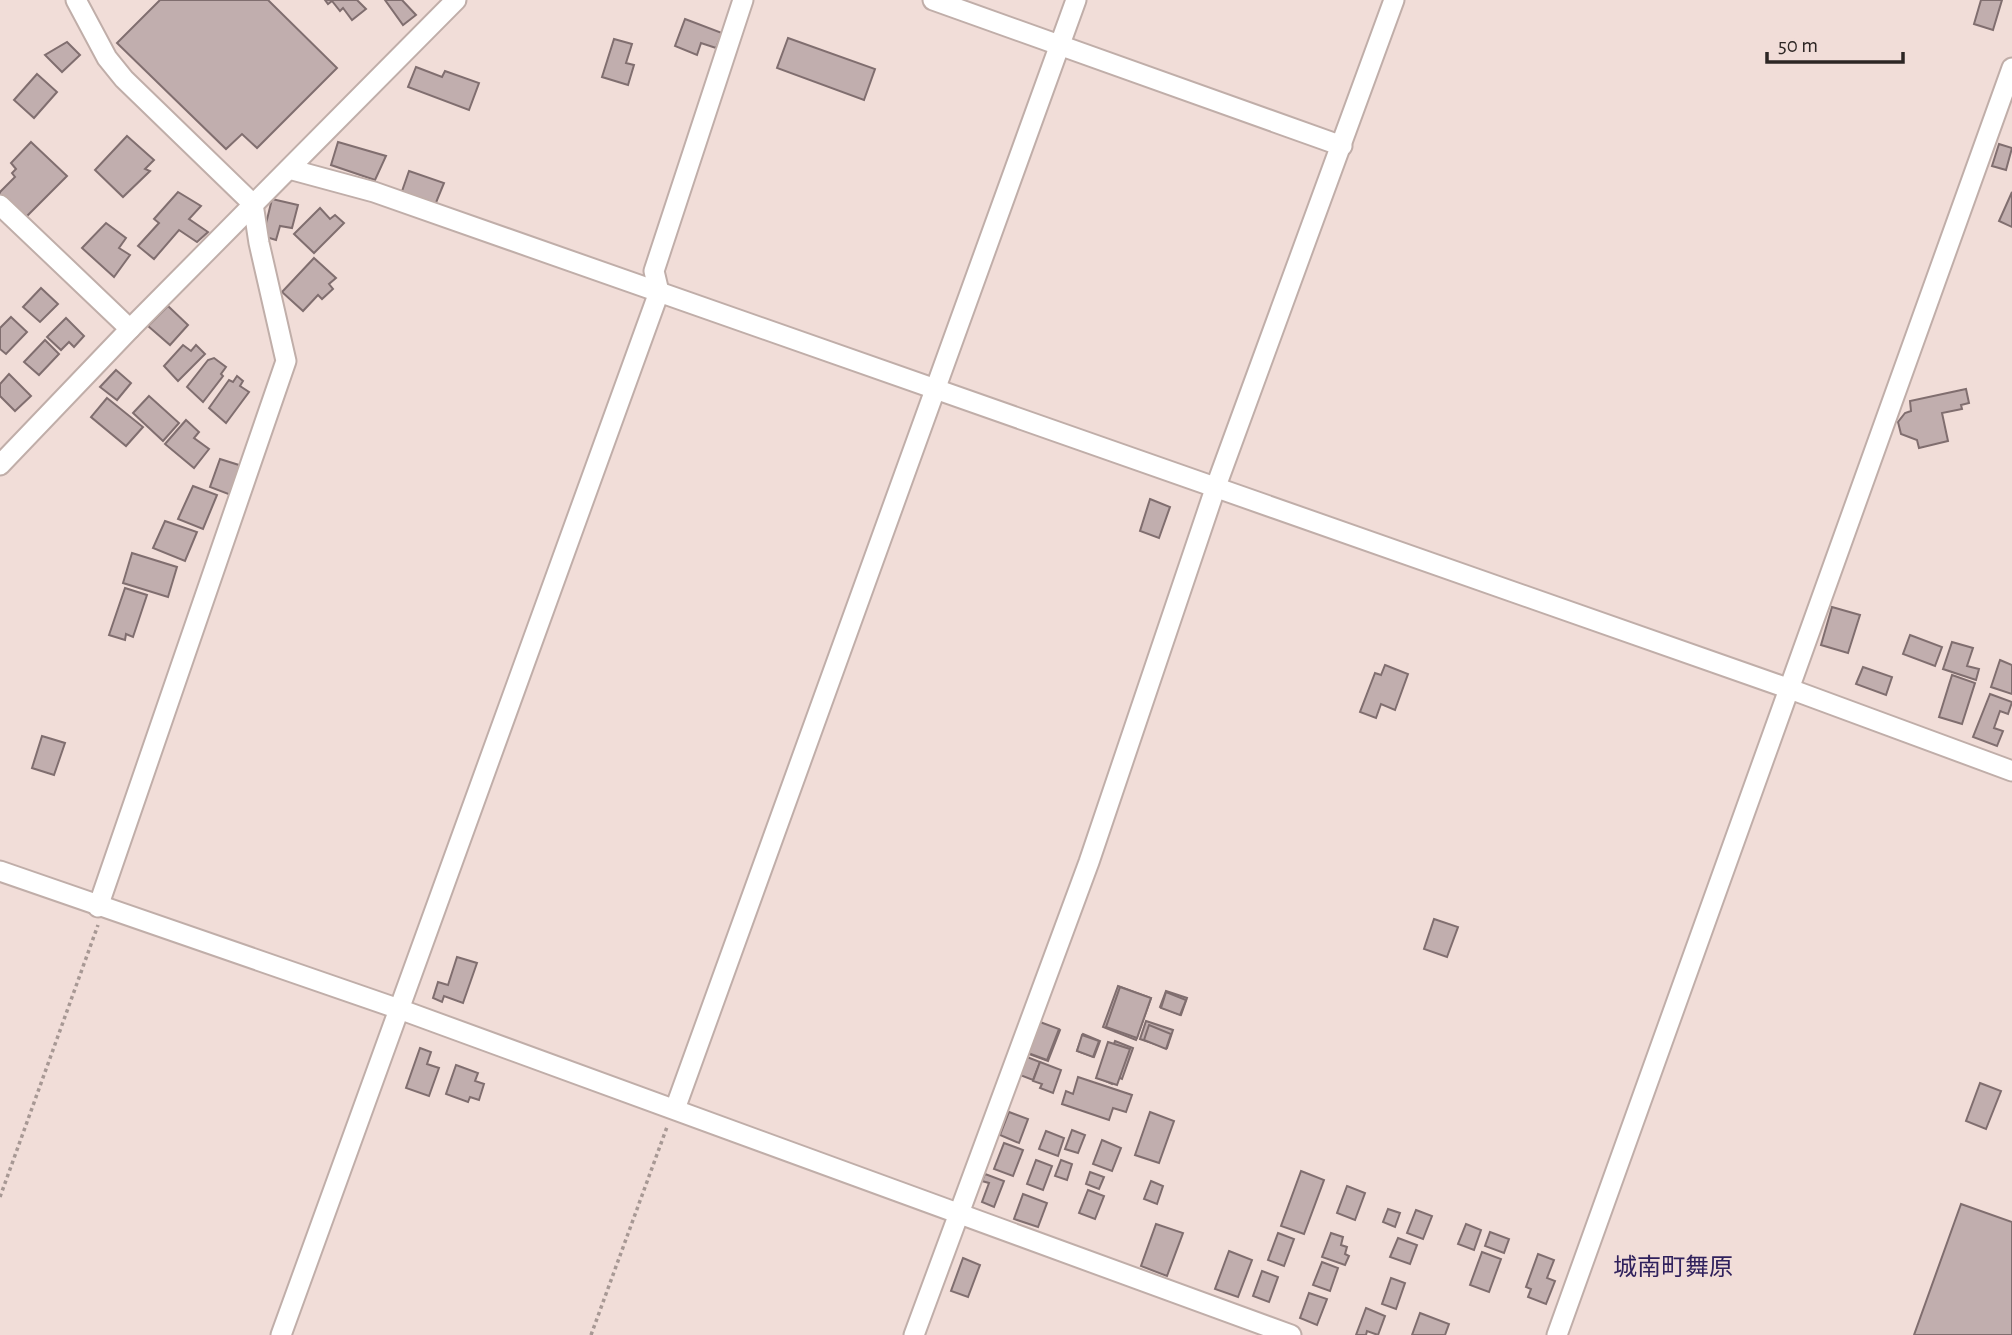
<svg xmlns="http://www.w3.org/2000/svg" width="2012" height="1335" font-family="'Alegreya Sans','Noto Sans JP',sans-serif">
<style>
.building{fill:#c1aeae;stroke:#806e6f;stroke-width:2}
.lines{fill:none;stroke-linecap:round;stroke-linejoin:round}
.minor-casing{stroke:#c0aea9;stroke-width:23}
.path{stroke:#a79894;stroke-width:3.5;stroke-dasharray:3.5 3.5;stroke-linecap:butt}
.minor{stroke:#fff;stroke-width:19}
.labels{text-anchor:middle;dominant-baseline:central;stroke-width:5;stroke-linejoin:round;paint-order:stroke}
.quarter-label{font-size:24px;fill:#30215c;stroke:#f1ddd8}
</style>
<rect width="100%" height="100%" fill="#f1ddd8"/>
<g class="building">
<path d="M160 0H268L337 68 257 148 242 134 226 149 117 43Z"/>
<path d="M325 0H357L366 9 352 20 343 8 340 11 332 1 328 4Z"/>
<path d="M385 0H402L416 15 403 25Z"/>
<path d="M1981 0H2002L1993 30 1974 24Z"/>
<path d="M685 19 722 33 716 48 701 43 697 55 675 46Z"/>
<path d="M788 38 875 69 864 100 777 68Z"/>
<path d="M614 39 632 44 626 63 634 65 628 85 602 77Z"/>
<path d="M67 42 80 55 62 72 45 55Z"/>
<path d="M416 67 442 77 445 71 479 83 469 110 408 87Z"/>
<path d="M37 74 57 92 34 118 14 100Z"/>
<path d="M127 136 154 160 145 169 150 171 123 197 95 170Z"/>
<path d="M31 142 67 176 23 220 0 198V192L15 177 12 173 16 169 11 163Z"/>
<path d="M338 142 386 156 375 180 331 165Z"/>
<path d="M1999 144 2012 148 2006 170 1992 166Z"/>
<path d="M409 171 444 183 433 210 400 197Z"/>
<path d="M178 192 201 206 189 219 208 232 197 242 179 230 154 259 138 246 159 223 154 219Z"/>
<path d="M2012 192V227L1999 221Z"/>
<path d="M272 199 298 205 292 228 280 226 276 240 263 236Z"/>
<path d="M320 208 330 219 335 215 344 223 314 253 294 234Z"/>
<path d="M106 223 126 238 119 248 130 255 114 277 82 248Z"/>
<path d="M314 258 336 278 329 284 333 289 322 299 318 295 303 311 282 292Z"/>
<path d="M41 288 58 304 40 322 23 307Z"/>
<path d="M168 306 188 325 170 345 148 326Z"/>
<path d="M11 317 27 332 6 354 0 349V328Z"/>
<path d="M66 318 84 336 74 347 69 342 61 350 47 337Z"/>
<path d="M45 340 59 354 39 375 24 362Z"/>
<path d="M183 345 191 351 196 345 205 354 178 381 164 366Z"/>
<path d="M214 358 226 367 221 374 223 376 203 402 187 387 208 360Z"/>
<path d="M116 370 131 383 117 400 100 387Z"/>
<path d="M9 374 31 396 15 411 0 396V384Z"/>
<path d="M237 376 243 381 240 386 249 392 226 423 209 408 229 380 233 382Z"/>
<path d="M1966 389 1969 403 1961 405 1962 409 1942 413 1948 441 1919 448 1917 440 1901 434 1898 422 1905 413 1911 411 1910 401Z"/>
<path d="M149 396 179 423 163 441 133 413Z"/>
<path d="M107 398 143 427 126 446 91 417Z"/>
<path d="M186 420 199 432 194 438 209 449 194 468 165 444Z"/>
<path d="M220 459 242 466 231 495 210 487Z"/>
<path d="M193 486 217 495 203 529 178 519Z"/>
<path d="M1150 499 1170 507 1159 538 1140 531Z"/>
<path d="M165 521 197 532 185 561 153 548Z"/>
<path d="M132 553 177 567 168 597 123 583Z"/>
<path d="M125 588 147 595 133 637 126 634 125 640 109 635Z"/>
<path d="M1832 607 1860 615 1848 653 1821 645Z"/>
<path d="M1910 635 1942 647 1935 666 1903 654Z"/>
<path d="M1952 642 1973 648 1967 666 1979 669 1976 680 1943 669Z"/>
<path d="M2000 660 2012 665V694L1991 687Z"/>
<path d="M1385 665 1408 674 1395 710 1381 704 1376 718 1360 712 1375 673 1381 675Z"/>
<path d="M1863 667 1892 677 1886 695 1856 684Z"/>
<path d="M1952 675 1975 683 1962 724 1939 717Z"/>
<path d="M1990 694 2012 702 2008 714 2000 711 1994 728 2003 731 1997 746 1973 737Z"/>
<path d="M42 736 65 743 54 775 32 768Z"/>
<path d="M1434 919 1458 927 1447 957 1424 949Z"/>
<path d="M457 957 477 963 463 1003 444 996 442 1002 433 998 438 982 448 985Z"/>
<path d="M1118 986 1151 998 1136 1040 1103 1027Z"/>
<path d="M1120 987 1151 998 1137 1038 1106 1027Z"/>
<path d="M1166 991 1187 998 1181 1015 1160 1007Z"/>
<path d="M1166 992 1186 1000 1180 1015 1161 1008Z"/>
<path d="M1146 1021 1173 1030 1167 1048 1140 1039Z"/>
<path d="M1038 1022 1060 1030 1048 1061 1026 1053Z"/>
<path d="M1040 1022 1059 1029 1047 1060 1028 1053Z"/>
<path d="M1149 1025 1171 1034 1166 1049 1144 1040Z"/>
<path d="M1083 1034 1100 1041 1094 1057 1077 1051Z"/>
<path d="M1082 1035 1099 1041 1093 1057 1077 1051Z"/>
<path d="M1115 1041 1133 1048 1122 1079 1115 1076 1112 1084 1101 1079Z"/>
<path d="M1108 1042 1130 1049 1117 1085 1096 1078Z"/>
<path d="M420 1048 431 1052 427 1064 439 1068 429 1096 406 1088Z"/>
<path d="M1027 1057 1040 1062 1033 1080 1020 1075Z"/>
<path d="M1040 1062 1061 1070 1053 1093 1040 1088 1042 1084 1033 1081Z"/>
<path d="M456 1065 478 1073 475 1081 484 1084 479 1100 470 1097 468 1102 446 1094Z"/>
<path d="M1078 1077 1132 1095 1126 1112 1113 1108 1109 1120 1062 1104 1066 1091 1073 1094Z"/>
<path d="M1980 1083 2001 1091 1986 1129 1966 1121Z"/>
<path d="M1009 1112 1028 1119 1019 1143 1000 1135Z"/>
<path d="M1150 1112 1174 1121 1159 1163 1135 1155Z"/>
<path d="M1072 1130 1085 1135 1078 1153 1065 1149Z"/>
<path d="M1046 1131 1064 1138 1058 1156 1039 1149Z"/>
<path d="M1102 1140 1121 1148 1112 1171 1093 1164Z"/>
<path d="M1004 1143 1023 1150 1013 1176 994 1169Z"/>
<path d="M1036 1160 1052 1166 1043 1190 1027 1184Z"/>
<path d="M1061 1160 1072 1164 1067 1180 1055 1176Z"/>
<path d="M1301 1171 1324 1180 1304 1234 1281 1226Z"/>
<path d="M1090 1172 1104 1177 1099 1189 1086 1184Z"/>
<path d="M985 1174 1004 1181 994 1207 982 1202 989 1183 982 1181Z"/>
<path d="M1151 1181 1163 1186 1157 1204 1144 1199Z"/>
<path d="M1347 1186 1365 1193 1355 1220 1337 1213Z"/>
<path d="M1088 1190 1104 1196 1095 1219 1079 1213Z"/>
<path d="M1023 1194 1047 1203 1038 1227 1014 1219Z"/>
<path d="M1961 1204 2012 1222V1335H1914Z"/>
<path d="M1388 1209 1400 1213 1395 1227 1383 1222Z"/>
<path d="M1416 1210 1432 1216 1423 1239 1407 1233Z"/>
<path d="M1156 1224 1183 1233 1167 1276 1141 1266Z"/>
<path d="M1466 1224 1481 1230 1474 1250 1458 1244Z"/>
<path d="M1490 1232 1509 1239 1504 1253 1485 1246Z"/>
<path d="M1278 1233 1294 1239 1284 1266 1268 1260Z"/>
<path d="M1331 1233 1343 1237 1341 1245 1347 1247 1345 1254 1349 1256 1345 1265 1322 1257Z"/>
<path d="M1398 1238 1417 1245 1410 1264 1390 1257Z"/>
<path d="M1229 1251 1252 1260 1238 1297 1215 1289Z"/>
<path d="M1482 1252 1501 1259 1489 1292 1470 1285Z"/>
<path d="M1538 1254 1554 1260 1547 1278 1555 1281 1546 1304 1528 1297 1531 1289 1526 1287Z"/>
<path d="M963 1258 980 1265 968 1297 951 1291Z"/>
<path d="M1322 1262 1338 1268 1330 1291 1313 1285Z"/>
<path d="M1262 1271 1278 1277 1269 1302 1253 1296Z"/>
<path d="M1391 1278 1405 1283 1396 1309 1382 1304Z"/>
<path d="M1309 1293 1327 1299 1317 1325 1300 1318Z"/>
<path d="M1366 1308 1385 1316 1378 1335 1367 1331 1366 1335H1356Z"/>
<path d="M1420 1313 1449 1324 1445 1335H1412Z"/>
</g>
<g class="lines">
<g class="minor-casing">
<g id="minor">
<path d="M76 0 107 58 124 79 253 204 259 243 286 361 98 907"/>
<path d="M933 0 1342 146"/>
<path d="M289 169 374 192 1790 689 2012 771"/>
<path d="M0 205 130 329"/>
<path d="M0 465 130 329 456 0"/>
<path d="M0 871 399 1009 1291 1335"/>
<path d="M675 1109 1076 0"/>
<path d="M281 1335 659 292 654 271 743 0"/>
<path d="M914 1335 1089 862 1215 489 1394 0"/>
<path d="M1557 1335 2012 68"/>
</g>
</g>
<g class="path">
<path d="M0 1197 98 925"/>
<path d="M591 1335 667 1127"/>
</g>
<use href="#minor" class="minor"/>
</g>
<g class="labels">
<g class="quarter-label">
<text x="1673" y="1268">城南町舞原</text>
</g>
</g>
<path d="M1767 52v10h136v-10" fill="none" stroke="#2d2624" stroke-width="3.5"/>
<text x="1778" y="52" font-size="21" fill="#2d2624" stroke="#f1ddd8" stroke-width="5" paint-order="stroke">50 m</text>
</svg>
